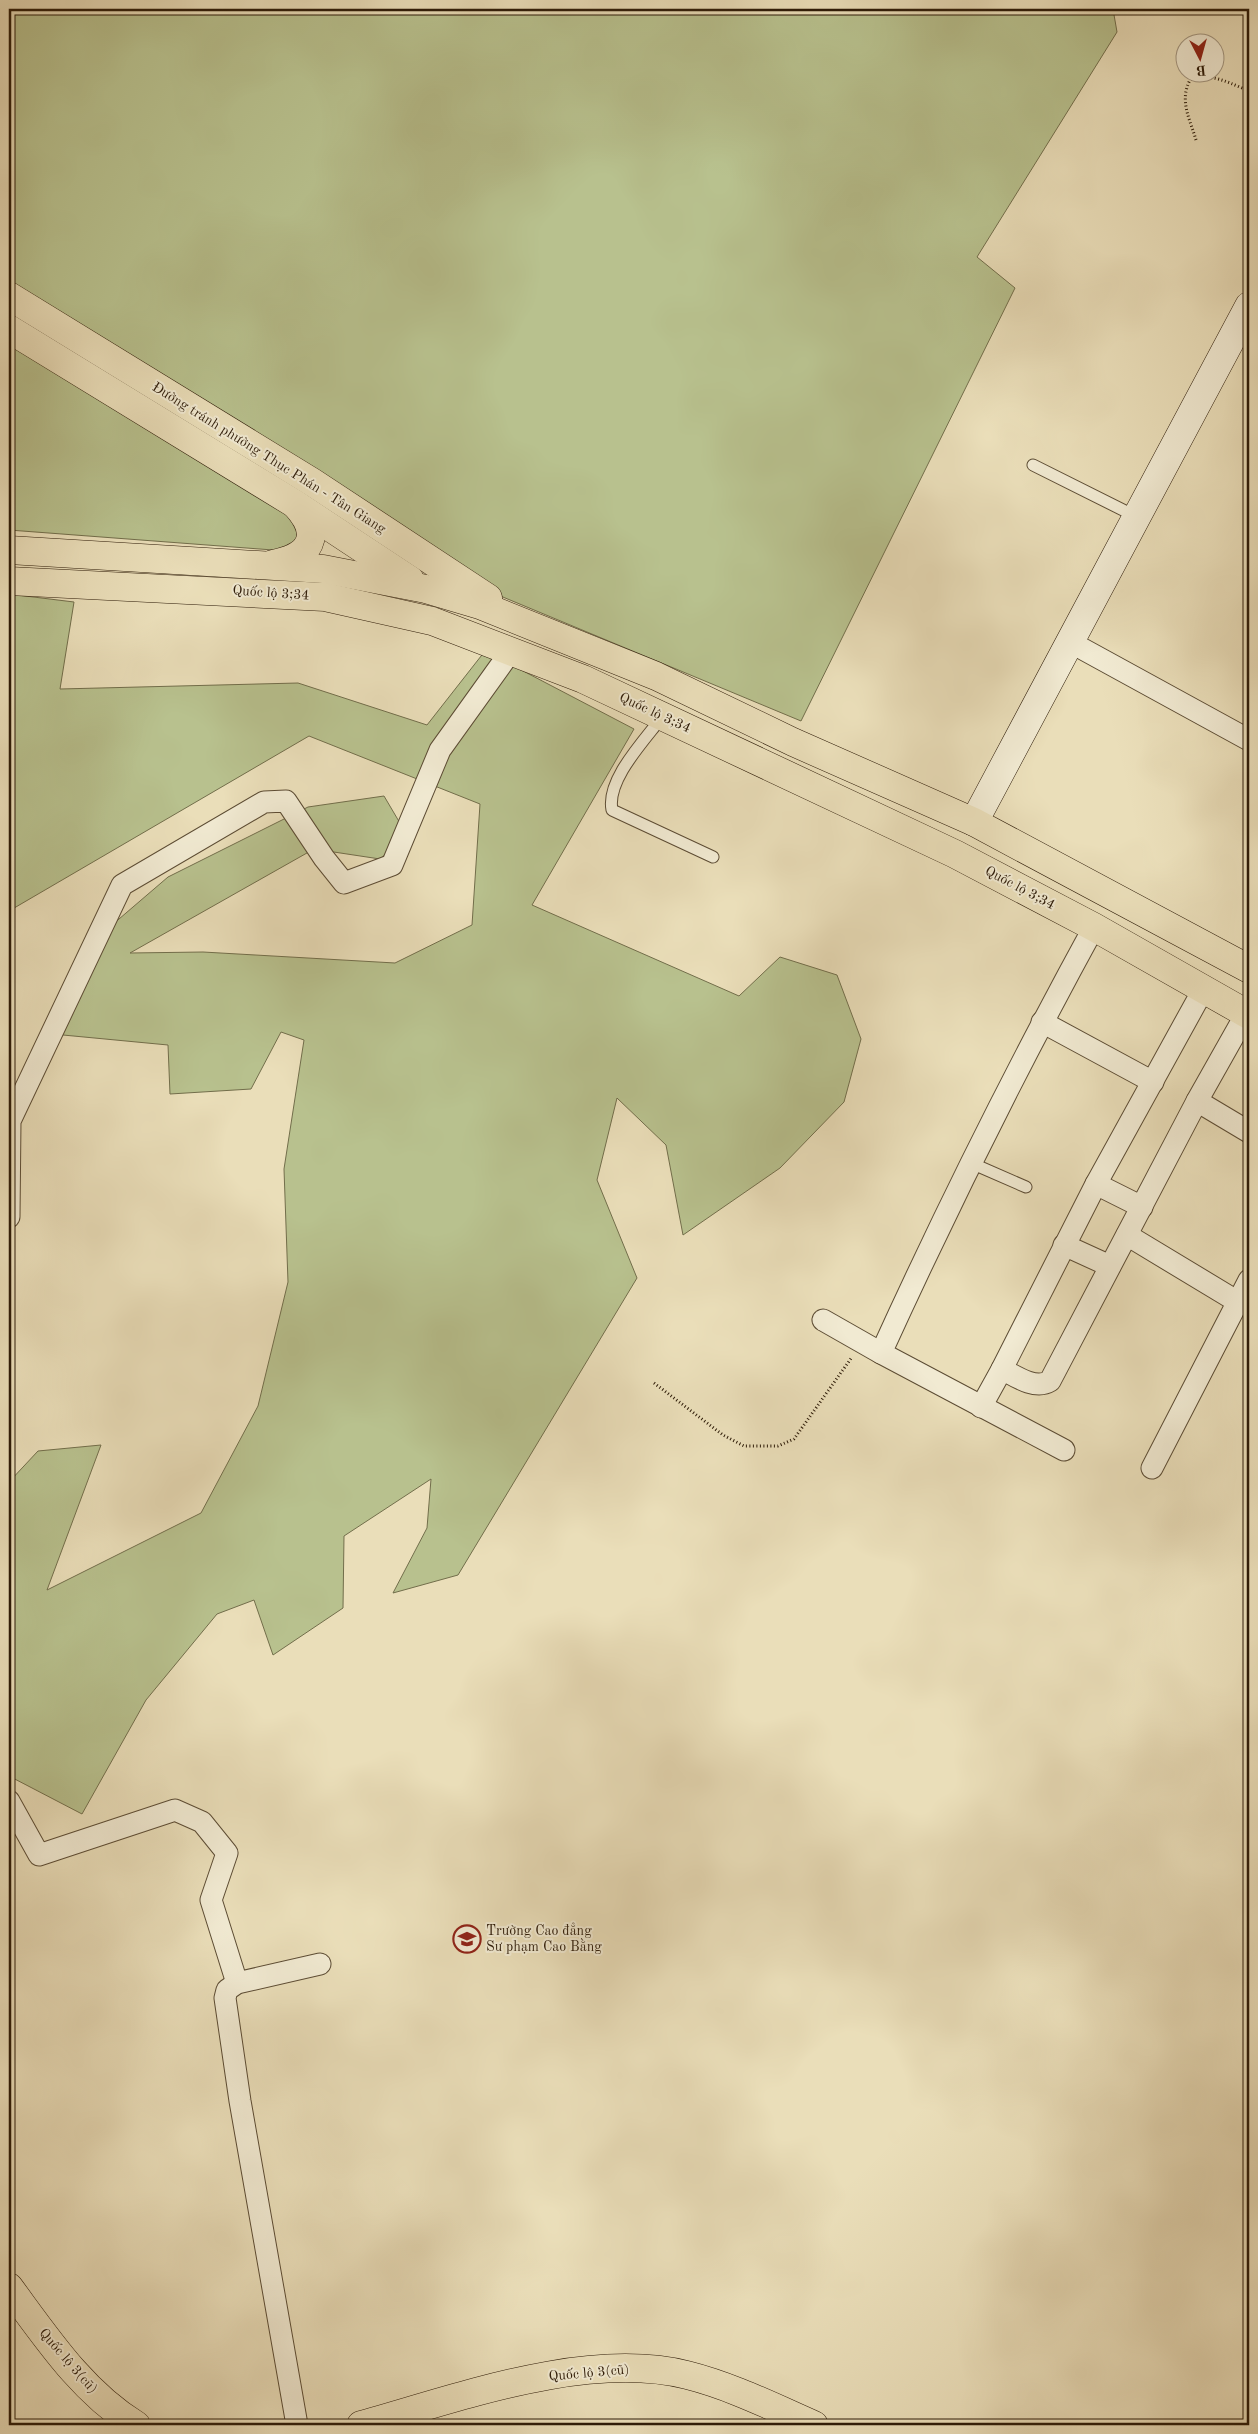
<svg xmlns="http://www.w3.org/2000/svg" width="1258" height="2434" font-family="'Old Standard TT',serif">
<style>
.green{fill:#b8c18e;stroke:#726e4b}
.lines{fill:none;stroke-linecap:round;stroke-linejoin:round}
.lane-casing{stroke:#5c4c34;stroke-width:13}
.street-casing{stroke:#5c4c34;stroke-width:23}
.secondary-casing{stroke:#2d1b08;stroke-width:29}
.primary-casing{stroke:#2d1b08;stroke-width:29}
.highway-casing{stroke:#2d1b08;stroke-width:29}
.path{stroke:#2d1b08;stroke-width:3;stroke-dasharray:1 2.5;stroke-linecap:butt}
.lane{stroke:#f1ead2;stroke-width:11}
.street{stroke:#f1ead2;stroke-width:21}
.secondary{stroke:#f1ead2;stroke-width:28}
.primary{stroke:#eadeb9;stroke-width:28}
.highway{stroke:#eadeb9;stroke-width:28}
.labels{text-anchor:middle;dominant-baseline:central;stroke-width:4;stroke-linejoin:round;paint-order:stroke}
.street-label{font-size:14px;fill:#2d1b08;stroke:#f1ead2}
.poi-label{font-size:14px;fill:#2d1b08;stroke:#f1ead2;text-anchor:start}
</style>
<rect width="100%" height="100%" fill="#eadeb9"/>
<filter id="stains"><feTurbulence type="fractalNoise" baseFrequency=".004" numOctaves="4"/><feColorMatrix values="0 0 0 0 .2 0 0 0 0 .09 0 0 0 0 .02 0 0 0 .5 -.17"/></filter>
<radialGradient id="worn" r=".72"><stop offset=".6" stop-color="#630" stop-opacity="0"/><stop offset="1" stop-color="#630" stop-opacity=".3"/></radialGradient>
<g class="green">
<path d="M9 9H1113L1117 32 977 257 1015 288 801 721 498 595 9 286Z"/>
<path d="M9 337 293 507 303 540 286 551 9 530Z"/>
<path d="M9 594 74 602 60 689 298 683 427 725 485 651 634 729 532 905 739 996 780 957 837 975 861 1039 844 1102 780 1168 683 1235 666 1145 617 1098 597 1180 637 1278 458 1575 393 1593 427 1528 431 1479 344 1536 343 1608 273 1655 254 1600 217 1614 146 1700 82 1814 9 1776V1482L38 1451 101 1445 47 1590 201 1513 258 1406 288 1282 284 1169 304 1040 281 1032 251 1089 170 1094 168 1045 42 1033 91 943 168 877 308 807 384 796 407 835 380 859 314 849 130 953 203 952 395 963 472 925 480 804 309 736 9 911Z"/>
</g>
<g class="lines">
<g class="lane-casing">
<g id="lane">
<path d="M1033 465 1137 517"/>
<path d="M662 717C644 741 606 780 612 810L713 857"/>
<path d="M971 1163 1026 1187"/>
</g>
</g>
<g class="street-casing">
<g id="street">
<path d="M1070 642 1249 740"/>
<path d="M1042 1022 1153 1082"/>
<path d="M1197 1101 1249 1132"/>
<path d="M1096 1184 1142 1207"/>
<path d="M9 1217 10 1121 122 885 264 802 286 801 324 858 344 883 392 865 440 750 511 651"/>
<path d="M1127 1235 1238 1302"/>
<path d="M1064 1245 1110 1266"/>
<path d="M823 1320 881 1353"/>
<path d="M1002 1369 1096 1184 1203 990"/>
<path d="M981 1407 1002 1369C1015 1376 1035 1390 1050 1381L1197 1101 1246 1014"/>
<path d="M1064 1450 881 1353C947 1208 1018 1066 1094 927"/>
<path d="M1152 1468 1249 1280"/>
<path d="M9 1801 39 1855 175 1810 202 1822 227 1853 211 1900 237 1983"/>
<path d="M297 2425 240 2101 225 1998 227 1990 237 1983 320 1964"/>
</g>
</g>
<g class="secondary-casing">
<path id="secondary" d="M974 822 1249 306"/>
</g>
<g class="primary-casing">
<g id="primary">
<path d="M9 2287C46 2337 82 2392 136 2425"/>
<path d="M361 2425C458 2398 587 2350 687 2375 731 2386 773 2407 814 2425"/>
</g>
</g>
<g class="highway-casing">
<g id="highway">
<path d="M9 296 312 482 488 598"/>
<path d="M9 329 295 504 410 580"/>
<path d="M9 550 323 569 426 589 480 605 656 676 793 742 974 822 1249 969"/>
<path d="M273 564C310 557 324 536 296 505"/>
<path d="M9 581 325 597 432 621 583 679 955 854 1094 927 1249 1015"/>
</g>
</g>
<g class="path">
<path d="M1196 140C1190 119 1179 101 1190 80 1208 71 1232 84 1249 91"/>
<path d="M654 1383 723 1435 744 1446H778L794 1439 852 1357"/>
</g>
<use href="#lane" class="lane"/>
<use href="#street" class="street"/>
<use href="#secondary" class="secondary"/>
<use href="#primary" class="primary"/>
<use href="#highway" class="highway"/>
</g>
<defs>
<g id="university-ring" transform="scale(1.4375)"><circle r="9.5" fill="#f1ead2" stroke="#8f2418" stroke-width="1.5"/><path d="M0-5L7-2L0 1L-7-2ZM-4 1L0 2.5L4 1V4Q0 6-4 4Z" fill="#8f2418"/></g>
</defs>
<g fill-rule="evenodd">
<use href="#university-ring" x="467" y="1939"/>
</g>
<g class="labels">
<g class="street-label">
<text transform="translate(269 458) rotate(32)">Đường tránh phường Thục Phán - Tân Giang</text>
<text transform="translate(271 593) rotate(4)">Quốc lộ 3;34</text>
<text transform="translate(655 713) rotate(25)">Quốc lộ 3;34</text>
<text transform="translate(1020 888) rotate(28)">Quốc lộ 3;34</text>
<text transform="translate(68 2361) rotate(49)">Quốc lộ 3(cũ)</text>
<text transform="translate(589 2373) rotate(-5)">Quốc lộ 3(cũ)</text>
</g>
<g class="poi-label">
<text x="486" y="1931">Trường Cao đẳng<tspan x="486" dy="16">Sư phạm Cao Bằng</tspan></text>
</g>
</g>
<rect width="1258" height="2434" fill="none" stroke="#eadeb9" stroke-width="30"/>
<rect x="10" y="10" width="1238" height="2414" fill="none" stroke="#2d1b08" stroke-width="2.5"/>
<rect x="15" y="15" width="1228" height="2404" fill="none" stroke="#2d1b08"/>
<g transform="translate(1200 58) rotate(174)"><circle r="24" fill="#f1ead2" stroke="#a39781"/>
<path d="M0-4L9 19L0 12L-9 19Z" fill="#8f2418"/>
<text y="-8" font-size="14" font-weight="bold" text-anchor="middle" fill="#2d1b08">B</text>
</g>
<rect width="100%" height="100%" filter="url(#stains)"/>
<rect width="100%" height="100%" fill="url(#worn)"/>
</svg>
